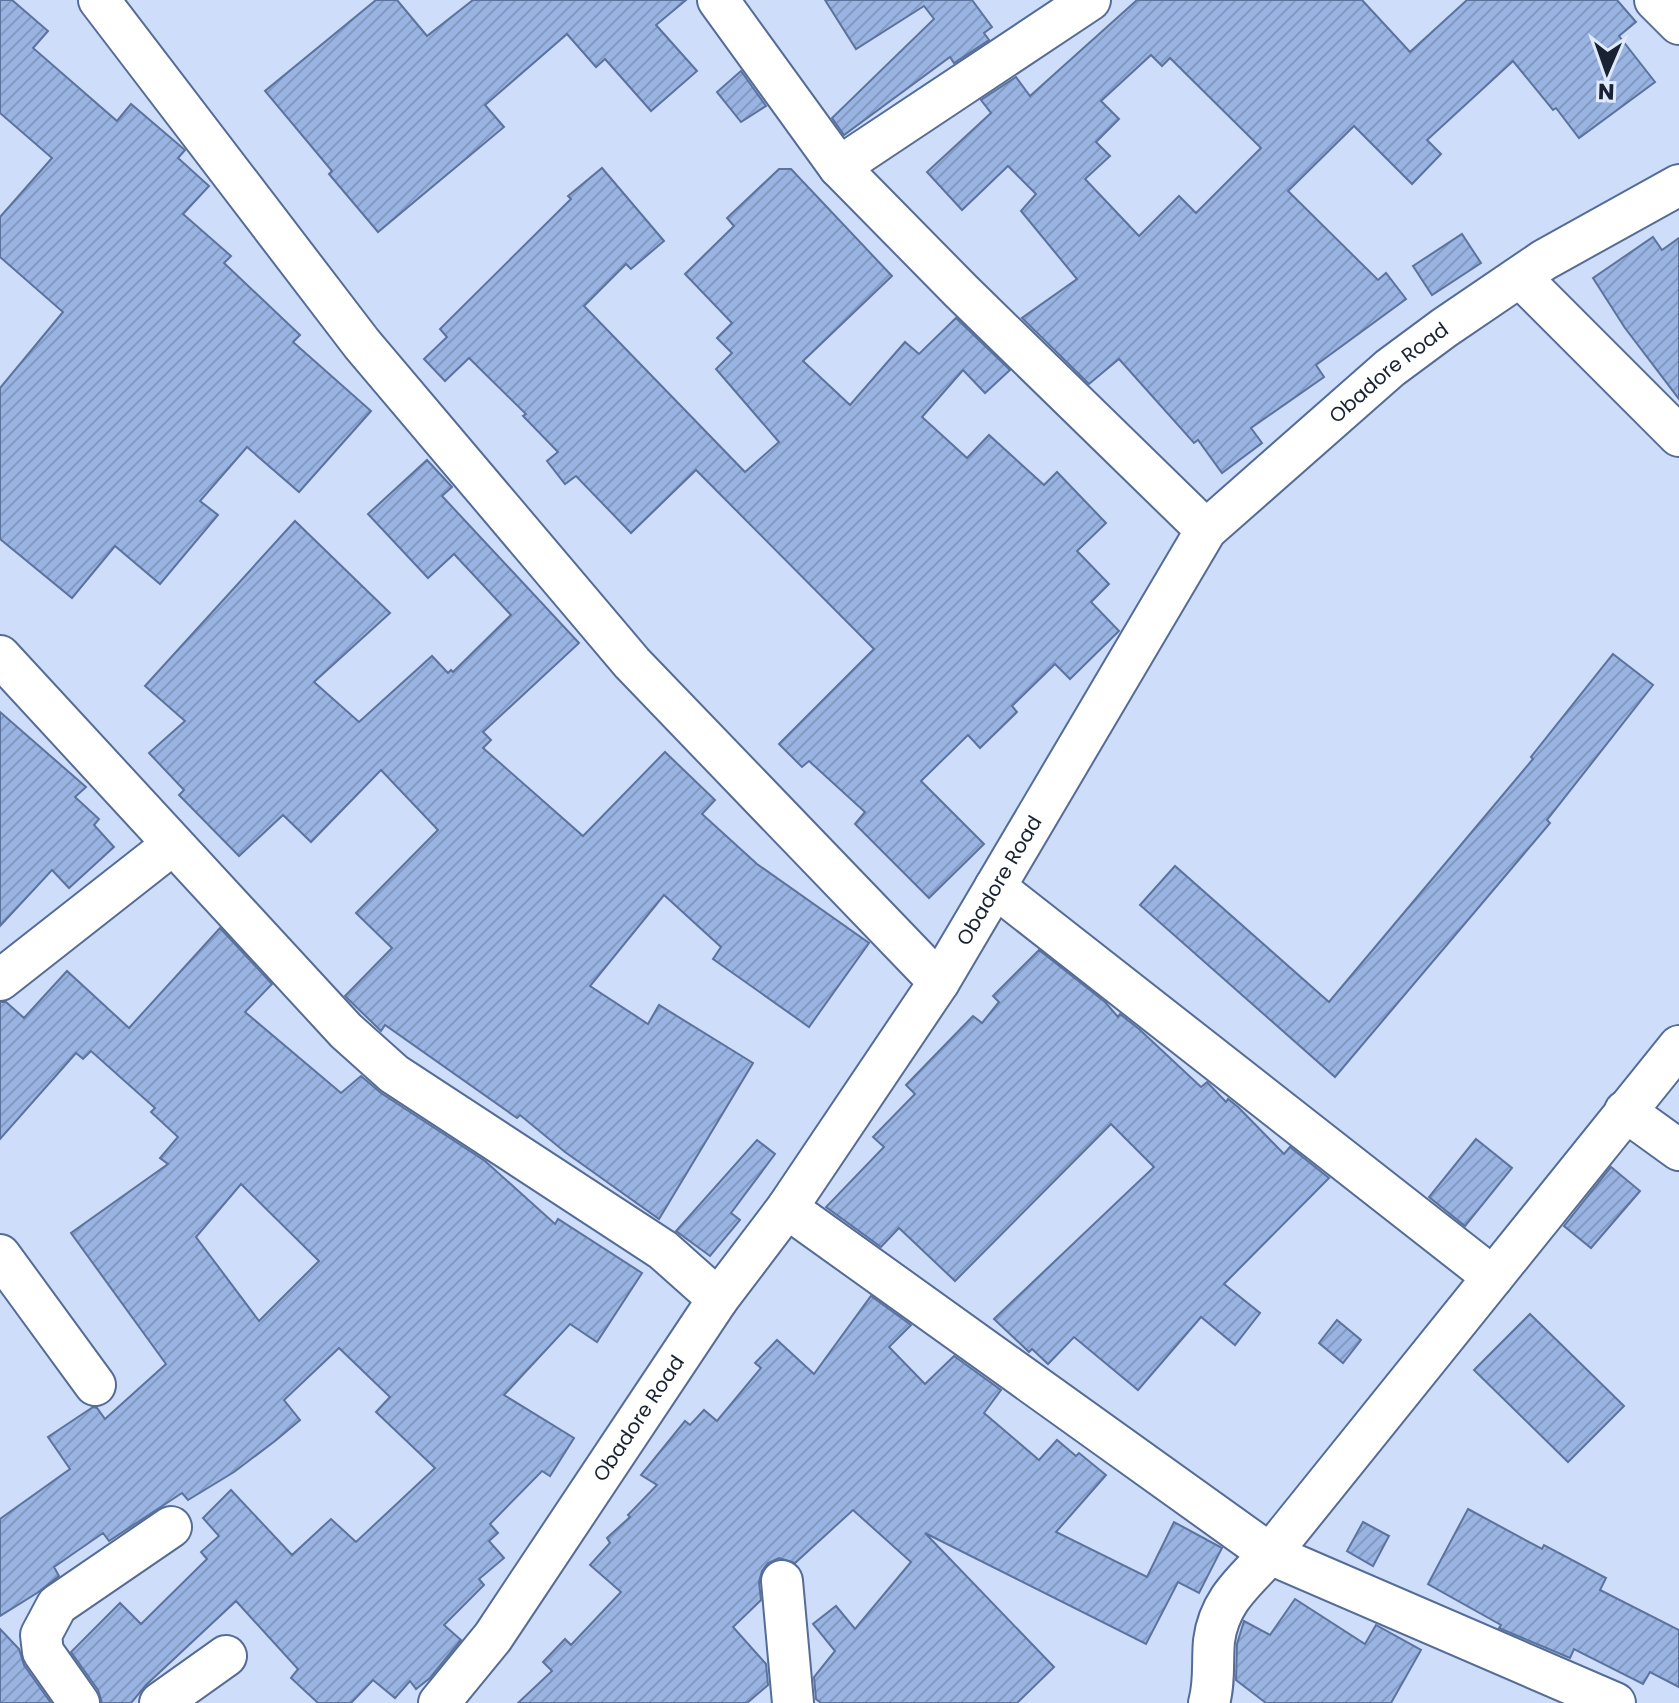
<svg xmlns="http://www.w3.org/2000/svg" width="1679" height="1703" font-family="Poppins,sans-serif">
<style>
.building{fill:url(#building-hatch);stroke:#5b739d;stroke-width:2;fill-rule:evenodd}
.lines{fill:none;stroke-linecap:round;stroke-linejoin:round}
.minor-casing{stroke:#546c96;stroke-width:44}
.minor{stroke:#fff;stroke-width:40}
.labels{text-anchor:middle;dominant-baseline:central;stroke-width:7;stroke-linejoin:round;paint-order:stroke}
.street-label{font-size:20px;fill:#182233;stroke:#dfeafd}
</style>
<defs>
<pattern id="building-hatch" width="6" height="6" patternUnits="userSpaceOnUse" patternTransform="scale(2)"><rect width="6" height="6" fill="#99b4e2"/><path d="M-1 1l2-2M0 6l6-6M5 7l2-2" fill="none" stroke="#839ac2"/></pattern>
</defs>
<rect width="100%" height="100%" fill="#cdddfa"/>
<g class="building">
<path d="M0 0H12L48 31 33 48 117 121 131 104 185 150 178 158 209 186 183 214 231 256 224 263 300 335 293 342 371 411 299 492 247 447 200 501 218 515 160 584 115 546 72 598 0 539V388L63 312 0 257V217L52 158 0 113Z"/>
<path d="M376 0H397L427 36 473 0H686L656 25 697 71 651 111 605 59 596 67 567 34 485 105 504 127 378 232 329 174 332 171 265 91Z"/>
<path d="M825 0H972L992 27 984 33 989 40 954 63 950 57 844 135 832 118 934 19 924 6 856 49Z"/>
<path d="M1137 0H1362L1410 52 1467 0H1617L1636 22 1619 36 1655 82 1579 138 1556 108 1553 110 1513 61 1427 140 1441 154 1412 184 1354 126 1288 191 1378 280 1386 273 1406 299 1316 365 1324 377 1251 428 1262 443 1222 473 1198 440 1194 443 1119 359 1089 384 1022 318 1077 279 1021 211 1036 194 1008 166 962 210 927 172 991 113 981 100 1016 77 1030 96ZM1151 55 1162 66 1170 58 1261 148 1196 213 1179 196 1139 236 1085 179 1110 156 1096 142 1119 119 1101 101Z"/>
<path d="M741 71 766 106 741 122 717 92Z"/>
<path d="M602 168 664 241 631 269 626 264 584 306 745 472 779 442 716 369 732 353 717 338 732 323 685 274 734 226 727 218 779 169H791L892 276 803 361 850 405 905 342 919 354 956 318 1010 370 985 393 963 370 922 417 967 458 989 435 1044 485 1057 472 1106 523 1077 551 1109 584 1091 602 1119 631 1070 679 1055 664 1012 706 1017 712 980 748 968 735 921 781 984 844 929 898 855 824 865 812 809 761 802 767 779 744 874 649 696 470 631 533 576 476 565 484 547 461 558 452 523 416 526 414 469 358 445 381 424 359 447 337 440 329 571 199 568 196Z"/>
<path d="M1462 234 1481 263 1432 295 1413 266Z"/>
<path d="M1653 237 1662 250 1679 238V399L1625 328 1593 278Z"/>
<path d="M427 460 452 487 442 496 579 643 483 732 491 740 483 748 583 836 665 752 715 800 702 814 757 864 869 943 809 1027 713 959 721 947 664 895 590 986 648 1024 659 1005 753 1063 659 1219 565 1152 520 1115 517 1118 385 1025 381 1031 345 996 392 948 356 913 438 830 381 770 311 842 283 815 239 856 179 795 184 790 149 753 185 721 145 686 295 521 390 613 314 682 359 722 432 656 448 673 451 670 453 672 511 615 454 554 428 578 368 514Z"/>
<path d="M1613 654 1653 685 1547 820 1550 823 1335 1077 1140 905 1175 866 1329 1002 1533 759 1531 757Z"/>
<path d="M0 712 86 787 75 797 99 819 94 825 114 847 69 888 52 870 0 926Z"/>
<path d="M220 928 272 984 245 1012 341 1093 361 1076 381 1093 485 1161 555 1224 558 1219 642 1273 597 1342 570 1324 504 1395 574 1438 550 1476 542 1471 490 1524 498 1533 489 1541 504 1558 479 1579 484 1585 444 1625 461 1640 430 1678 416 1689 410 1681 395 1698 373 1680 351 1703H318L291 1678 298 1669 236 1601 146 1685 131 1703H102L98 1690 71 1652 120 1603 141 1624 207 1559 201 1552 219 1536 203 1518 231 1490 292 1555 331 1519 356 1542 435 1468 376 1412 390 1397 339 1348 284 1400 300 1420 275 1441 234 1472 188 1500 182 1493 109 1541 103 1533 54 1567 59 1576 37 1593 0 1616V1519L70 1469 48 1437 93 1407 97 1408 105 1419 166 1364 71 1233 168 1164 160 1158 178 1137 151 1112 155 1108 91 1051 83 1059 76 1053 0 1139V1002H6L24 1018 67 971 129 1028ZM241 1184 319 1261 259 1321 196 1237Z"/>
<path d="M1039 950 1105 1002 1118 1017 1120 1014 1139 1029 1201 1087 1207 1082 1226 1102 1228 1099 1238 1107 1284 1154 1290 1147 1329 1178 1224 1284 1260 1313 1235 1345 1201 1317 1138 1390 1074 1337 1048 1364 1032 1349 1029 1352 994 1319 1154 1167 1111 1124 955 1281 899 1228 881 1247 826 1207 884 1147 873 1137 915 1094 906 1085 973 1016 982 1023 999 1002 993 996Z"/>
<path d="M1476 1139 1512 1168 1465 1226 1429 1197Z"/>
<path d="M757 1140 775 1154 731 1213 740 1220 710 1256 676 1231Z"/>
<path d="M1611 1167 1640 1191 1591 1248 1564 1226Z"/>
<path d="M871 1296 911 1325 889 1347 925 1384 954 1356 1001 1390 984 1413 1039 1460 1057 1440 1076 1456 1079 1453 1106 1475 1056 1532 1147 1577 1174 1522 1222 1548 1199 1593 1178 1582 1146 1644 925 1533 1054 1667 1017 1703H821L816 1699 814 1677 835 1651 813 1624 836 1606 855 1629 911 1562 853 1510 795 1563 779 1558 768 1563 762 1571 759 1582 761 1600 733 1627 766 1664 768 1685 747 1703H518L552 1671 543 1662 565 1639 571 1645 621 1592 590 1565 610 1543 607 1538 630 1517 628 1515 657 1485 641 1475 685 1421 690 1425 704 1410 717 1421 761 1368 755 1363 777 1340 814 1374Z"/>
<path d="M1530 1314 1624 1406 1568 1462 1474 1370Z"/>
<path d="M1337 1320 1361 1340 1343 1363 1319 1343Z"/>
<path d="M1468 1509 1542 1549 1544 1545 1606 1578 1600 1590 1679 1630V1687L1650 1672 1643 1684 1574 1649 1570 1658 1499 1628 1501 1625 1428 1584Z"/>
<path d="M1363 1522 1389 1536 1373 1566 1347 1551Z"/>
<path d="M1295 1599 1365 1644 1376 1625 1421 1650 1391 1703H1266L1236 1680 1237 1644 1244 1621 1270 1635Z"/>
<path d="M0 1629 19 1649 24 1665 51 1703H0Z"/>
</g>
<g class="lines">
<g class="minor-casing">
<g id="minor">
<path d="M99 0 362 344 632 663 939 982"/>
<path d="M718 0 839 167 961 291 1206 530"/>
<path d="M1655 0 1679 24"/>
<path d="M839 167 1090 0"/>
<path d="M1520 277 1679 436"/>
<path d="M0 656 346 1031 394 1074 663 1250 718 1299"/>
<path d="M995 887 1493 1277"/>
<path d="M0 980 172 845"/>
<path d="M1625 1111 1679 1150"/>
<path d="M787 1208 1270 1554 1615 1703"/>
<path d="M0 1255 95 1385"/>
<path d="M782 1581 793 1703"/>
<path d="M79 1703 43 1652 41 1635 57 1605 171 1527"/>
<path d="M160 1703 226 1656"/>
<path id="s1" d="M439 1703 493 1637 718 1299 787 1208 939 982 1206 530 1390 368 1444 328 1544 260 1679 185"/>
<path d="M1209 1703C1215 1682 1212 1662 1214 1641 1219 1601 1244 1582 1270 1554L1679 1046"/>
</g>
</g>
<use href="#minor" class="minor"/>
</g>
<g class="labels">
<g class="street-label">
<text stroke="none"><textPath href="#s1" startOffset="1644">Obadore Road</textPath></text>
<text stroke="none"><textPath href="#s1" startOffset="996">Obadore Road</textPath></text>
<text stroke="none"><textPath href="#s1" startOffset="348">Obadore Road</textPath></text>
</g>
</g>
<g transform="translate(1607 72) rotate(182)" stroke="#dfeafd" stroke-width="6" paint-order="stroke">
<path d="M0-6L14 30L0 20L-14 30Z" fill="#182233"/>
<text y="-12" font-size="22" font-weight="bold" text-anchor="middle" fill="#182233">N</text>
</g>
</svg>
